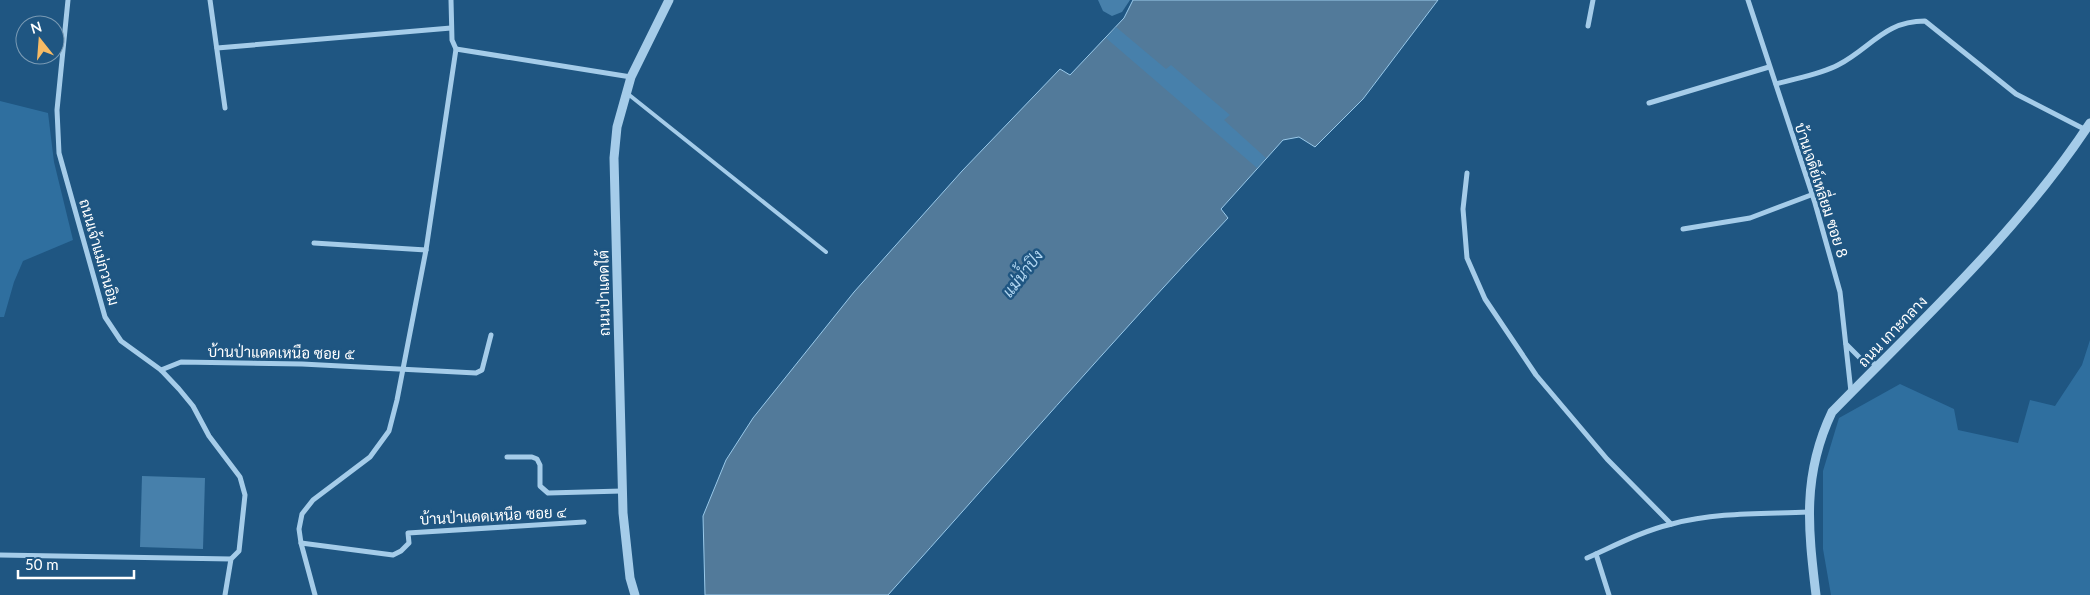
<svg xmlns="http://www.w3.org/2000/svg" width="2090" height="595" font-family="Lato,Sarabun,sans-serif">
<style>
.green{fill:#2f6f9f}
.water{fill:#527a9a;stroke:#99c9ea}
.building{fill:#4780ab}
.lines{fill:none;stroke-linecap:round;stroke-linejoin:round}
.service{stroke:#a5cce9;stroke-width:4}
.minor{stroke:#a5cce9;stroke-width:5}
.tertiary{stroke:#a5cce9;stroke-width:9}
.labels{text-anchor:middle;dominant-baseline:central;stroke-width:5;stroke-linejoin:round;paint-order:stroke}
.street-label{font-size:15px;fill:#fff;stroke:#1f5682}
.water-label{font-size:16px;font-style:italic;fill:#b1d6f1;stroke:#1f5682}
</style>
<rect width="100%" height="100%" fill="#1f5682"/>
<g class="green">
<path d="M0 101 48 113 54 162 73 240 23 261 14 282 4 317H0Z"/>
<path d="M2090 340V595H1831L1823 549V471L1839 418 1900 384 1954 409 1958 430 2018 443 2030 400 2055 406 2082 365Z"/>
</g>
<path class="water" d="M1133 0H1438L1363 99 1315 147 1299 137 1283 140 1221 209 1228 218C1112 341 1001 469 888 595H705L703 516 726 460 753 418 854 292 962 171 1060 69 1070 75 1124 18Z"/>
<g class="building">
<path d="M1098 0H1130L1122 12 1112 16 1103 11Z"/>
<path d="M1116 27 1166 69 1171 65 1230 115 1224 120 1266 158 1257 168 1106 38Z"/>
<path d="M142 476 205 478 203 549 140 547Z"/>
</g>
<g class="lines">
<path class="service" d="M628 94 826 252"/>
<g class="minor">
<path d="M68 0 57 110 59 153 105 317 121 341 161 370 179 389 193 406 209 436 240 477 245 495 239 551 231 559 225 595"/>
<path d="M210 0 225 108"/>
<path d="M1748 0 1815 203 1840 292 1851 392"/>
<path d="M1588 26 1593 0"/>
<path d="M217 48 451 28"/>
<path d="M456 49 631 77"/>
<path d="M1776 84C1796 78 1819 75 1838 65 1871 48 1884 21 1925 21L2016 94 2086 130"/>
<path d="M1649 103 1769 67"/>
<path d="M1467 173 1463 209 1467 258 1485 299 1536 375 1607 459 1671 524"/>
<path d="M1683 229 1750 218 1811 195"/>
<path d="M314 243 426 250"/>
<path d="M1846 344 1860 358 1878 365"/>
<path d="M161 370 181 362 302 364 476 373 482 370 491 335"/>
<path d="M507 457H532L537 459 540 465V486L548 493 622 491"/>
<path d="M301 543 393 555 401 551 409 543 408 533 584 522"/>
<path d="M1596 554 1609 595"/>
<path d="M0 555 231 559"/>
<path d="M1587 558C1614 546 1642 531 1672 524 1716 512 1763 514 1808 512"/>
<path d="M315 595 301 543 299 529 302 514 313 500 370 457 389 431 397 400 426 250 456 49 452 40 451 0"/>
</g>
<g class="tertiary">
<path d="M635 595 630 578 623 513 614 158 617 127 631 77 669 0"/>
<path d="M1816 595C1808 528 1802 475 1832 412 1922 320 2019 231 2090 123"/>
</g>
</g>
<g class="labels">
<g class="street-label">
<text transform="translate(1822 190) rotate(72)">บ้านเจดีย์เหลี่ยม ซอย 8</text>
<text transform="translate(100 252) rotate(74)">ถนนเจ้าแม่กวนอิม</text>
<text transform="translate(603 293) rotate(-91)">ถนนป่าแดดใต้</text>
<text transform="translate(1892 331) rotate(-46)">ถนน เกาะกลาง</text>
<text transform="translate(281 352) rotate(1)">บ้านป่าแดดเหนือ ซอย ๕</text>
<text transform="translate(493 515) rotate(-3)">บ้านป่าแดดเหนือ ซอย ๔</text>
</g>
<g class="water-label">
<text transform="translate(1022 273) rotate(-52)">แม่น้ำปิง</text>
</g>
</g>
<g transform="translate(40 40) rotate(343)"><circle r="24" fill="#1f5682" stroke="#799ab4"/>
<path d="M0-4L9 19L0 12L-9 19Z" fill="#f7bb65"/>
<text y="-8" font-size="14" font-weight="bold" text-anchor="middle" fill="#ffffff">N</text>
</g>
<path d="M18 570v8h116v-8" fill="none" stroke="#ffffff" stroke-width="2.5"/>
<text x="25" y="570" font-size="15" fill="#ffffff" stroke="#1f5682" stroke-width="4" paint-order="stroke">50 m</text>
</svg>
